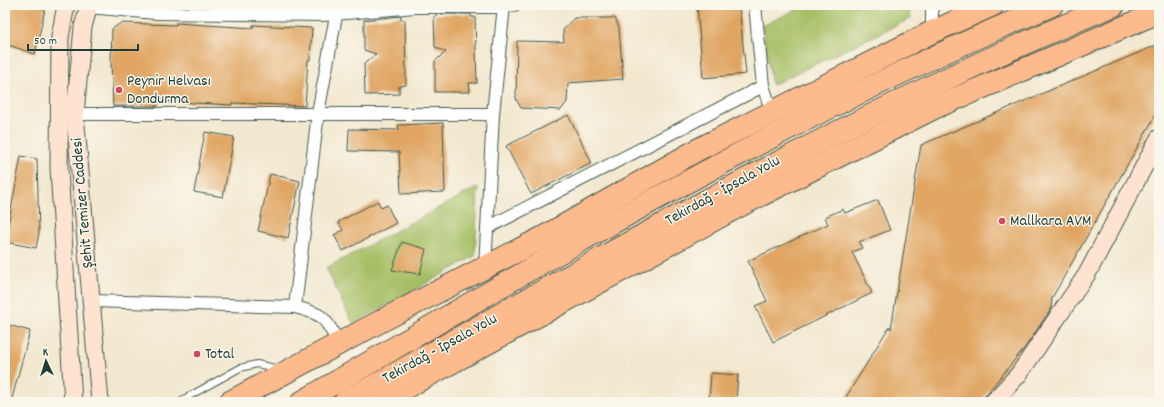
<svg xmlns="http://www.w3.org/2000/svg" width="1164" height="407" font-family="Dekko,sans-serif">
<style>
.green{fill:#a6bf65;stroke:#627e4c}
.building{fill:#e0a562}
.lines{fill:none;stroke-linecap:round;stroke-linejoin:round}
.lane-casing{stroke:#3f574b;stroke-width:8}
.street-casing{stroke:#3f574b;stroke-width:14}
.secondary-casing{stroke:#3f574b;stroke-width:19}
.highway-casing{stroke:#3f574b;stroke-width:24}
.lane{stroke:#fff;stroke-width:6}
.street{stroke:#fff;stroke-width:12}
.secondary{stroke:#fee3d1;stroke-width:17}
.highway{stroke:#fcba8d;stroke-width:22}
.poi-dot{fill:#d1495b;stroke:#fbf7ec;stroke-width:1.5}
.labels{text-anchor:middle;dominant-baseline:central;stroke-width:3;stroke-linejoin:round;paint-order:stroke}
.poi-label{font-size:16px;fill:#1f3d34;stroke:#fbf7ec;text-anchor:start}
.street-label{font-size:16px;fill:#1f3d34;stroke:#fbf7ec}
</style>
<rect width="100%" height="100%" fill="#fbf7ec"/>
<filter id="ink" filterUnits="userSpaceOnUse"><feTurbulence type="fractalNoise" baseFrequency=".025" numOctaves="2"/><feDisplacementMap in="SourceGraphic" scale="8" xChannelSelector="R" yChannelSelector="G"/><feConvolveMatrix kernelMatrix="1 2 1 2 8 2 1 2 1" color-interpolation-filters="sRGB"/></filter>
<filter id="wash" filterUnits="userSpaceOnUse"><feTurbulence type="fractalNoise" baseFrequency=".012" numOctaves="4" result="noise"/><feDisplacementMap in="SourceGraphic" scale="16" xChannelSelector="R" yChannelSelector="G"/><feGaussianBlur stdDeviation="0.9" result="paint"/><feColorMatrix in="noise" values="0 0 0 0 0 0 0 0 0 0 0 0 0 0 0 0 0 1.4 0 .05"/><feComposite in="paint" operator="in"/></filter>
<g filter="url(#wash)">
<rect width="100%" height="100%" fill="#f2e8cf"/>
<g class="green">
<path d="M806 5H907L911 18 772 85 762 26Z"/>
<path d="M478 187 475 256 353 324 326 268Z"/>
</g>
<g id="blocks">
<g class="building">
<path d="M5 5H46L35 54 5 44Z"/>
<path d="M697 5H739L746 74 703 78Z"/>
<path d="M437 14H471V17H475L477 83H469L470 92H435V61L446 52 435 47 434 17Z"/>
<path d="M401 16V20H405L406 85 399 86V94L365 95 364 64 376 54 364 50V20Z"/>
<path d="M574 18H615L619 28 623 79 568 83 567 102 561 110 521 108 516 99 517 41 564 42 563 30Z"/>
<path d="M121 23 176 25V23L253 28V25L312 28 310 60H308L305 106 232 103V105L158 101V106H113L111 61 112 29Z"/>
<path d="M1159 44V109L1052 298 1051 309 1026 346 980 402H843L889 327 891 329 921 145Z"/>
<path d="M568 115 592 163 531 194 506 146Z"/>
<path d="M443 123 445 192 401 194 399 152 348 151 349 129 399 130 398 125Z"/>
<path d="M205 132 234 137 223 197 194 192Z"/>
<path d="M21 156 37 159 39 233 36 248 5 242Z"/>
<path d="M270 174 300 181 288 238 258 231Z"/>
<path d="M878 200 890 230 859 242 862 248 852 252 872 293 773 342 755 306 767 301 748 261 828 224 825 217 843 209 845 213Z"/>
<path d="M378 201 381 208 387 205 396 223 343 251 334 235 343 230 338 222Z"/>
<path d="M402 242 426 249 420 274 392 270Z"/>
<path d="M5 324 30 331 11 402H5Z"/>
<path d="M711 373 738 375 736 402H709Z"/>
</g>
</g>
</g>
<g filter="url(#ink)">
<use href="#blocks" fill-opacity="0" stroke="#3f574b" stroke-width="1"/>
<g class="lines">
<g class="lane-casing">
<path id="lane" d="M181 402 184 399 240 368 257 364 279 369"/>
</g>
<g class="street-casing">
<g id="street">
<path d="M88 7 156 13 323 15 415 7H504L514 5"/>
<path d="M932 32V5"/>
<path d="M763 86 772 112"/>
<path d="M75 114H493"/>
<path d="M487 228 763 86 755 5"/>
<path d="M485 268 493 114 504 5"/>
<path d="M91 301 295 307C326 315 324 317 339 344"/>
<path d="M295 307 318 113 338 5"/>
</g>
</g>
<g class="secondary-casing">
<g id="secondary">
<path d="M66 5 60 37 59 168 73 402"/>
<path d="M89 5 83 27 75 114 100 402"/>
<path d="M993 402 1019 374 1087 274 1159 138"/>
</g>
</g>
<g class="highway-casing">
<g id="highway">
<path d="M230 402 383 320 542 238 699 149 932 32 993 5"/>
<path d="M302 402C546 259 791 114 1052 5"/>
<path d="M345 402C597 261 846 114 1114 5"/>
<path d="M379 402 741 205 934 108 1159 12"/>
</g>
</g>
<use href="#lane" class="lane"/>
<use href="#street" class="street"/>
<use href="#secondary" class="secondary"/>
<use href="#highway" class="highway"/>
</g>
</g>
<g class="poi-dot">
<circle cx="119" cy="90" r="4"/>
<circle cx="1002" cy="221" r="4"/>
<circle cx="197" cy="354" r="4"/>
</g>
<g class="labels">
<g class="poi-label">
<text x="127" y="81">Peynir Helvası<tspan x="127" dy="18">Dondurma</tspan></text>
<text x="1010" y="221">Mallkara AVM</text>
<text x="205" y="354">Total</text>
</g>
<g class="street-label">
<text transform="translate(723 191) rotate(-29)">Tekirdağ - İpsala Yolu</text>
<text transform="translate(83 203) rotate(-95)">Şehit Temizer Caddesi</text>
<text transform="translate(440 349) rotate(-29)">Tekirdağ - İpsala Yolu</text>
</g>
</g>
<rect width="1164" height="407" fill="none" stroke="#fbf7ec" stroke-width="20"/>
<g transform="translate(46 361) rotate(356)" stroke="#fbf7ec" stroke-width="3" paint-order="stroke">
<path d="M0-3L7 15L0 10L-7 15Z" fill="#1f3d34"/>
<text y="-6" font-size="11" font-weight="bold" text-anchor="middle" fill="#1f3d34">K</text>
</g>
<path d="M28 44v6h110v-6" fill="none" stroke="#1f3d34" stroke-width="2"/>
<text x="34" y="44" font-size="12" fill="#1f3d34" stroke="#fbf7ec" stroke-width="3" paint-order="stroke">50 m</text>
</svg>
